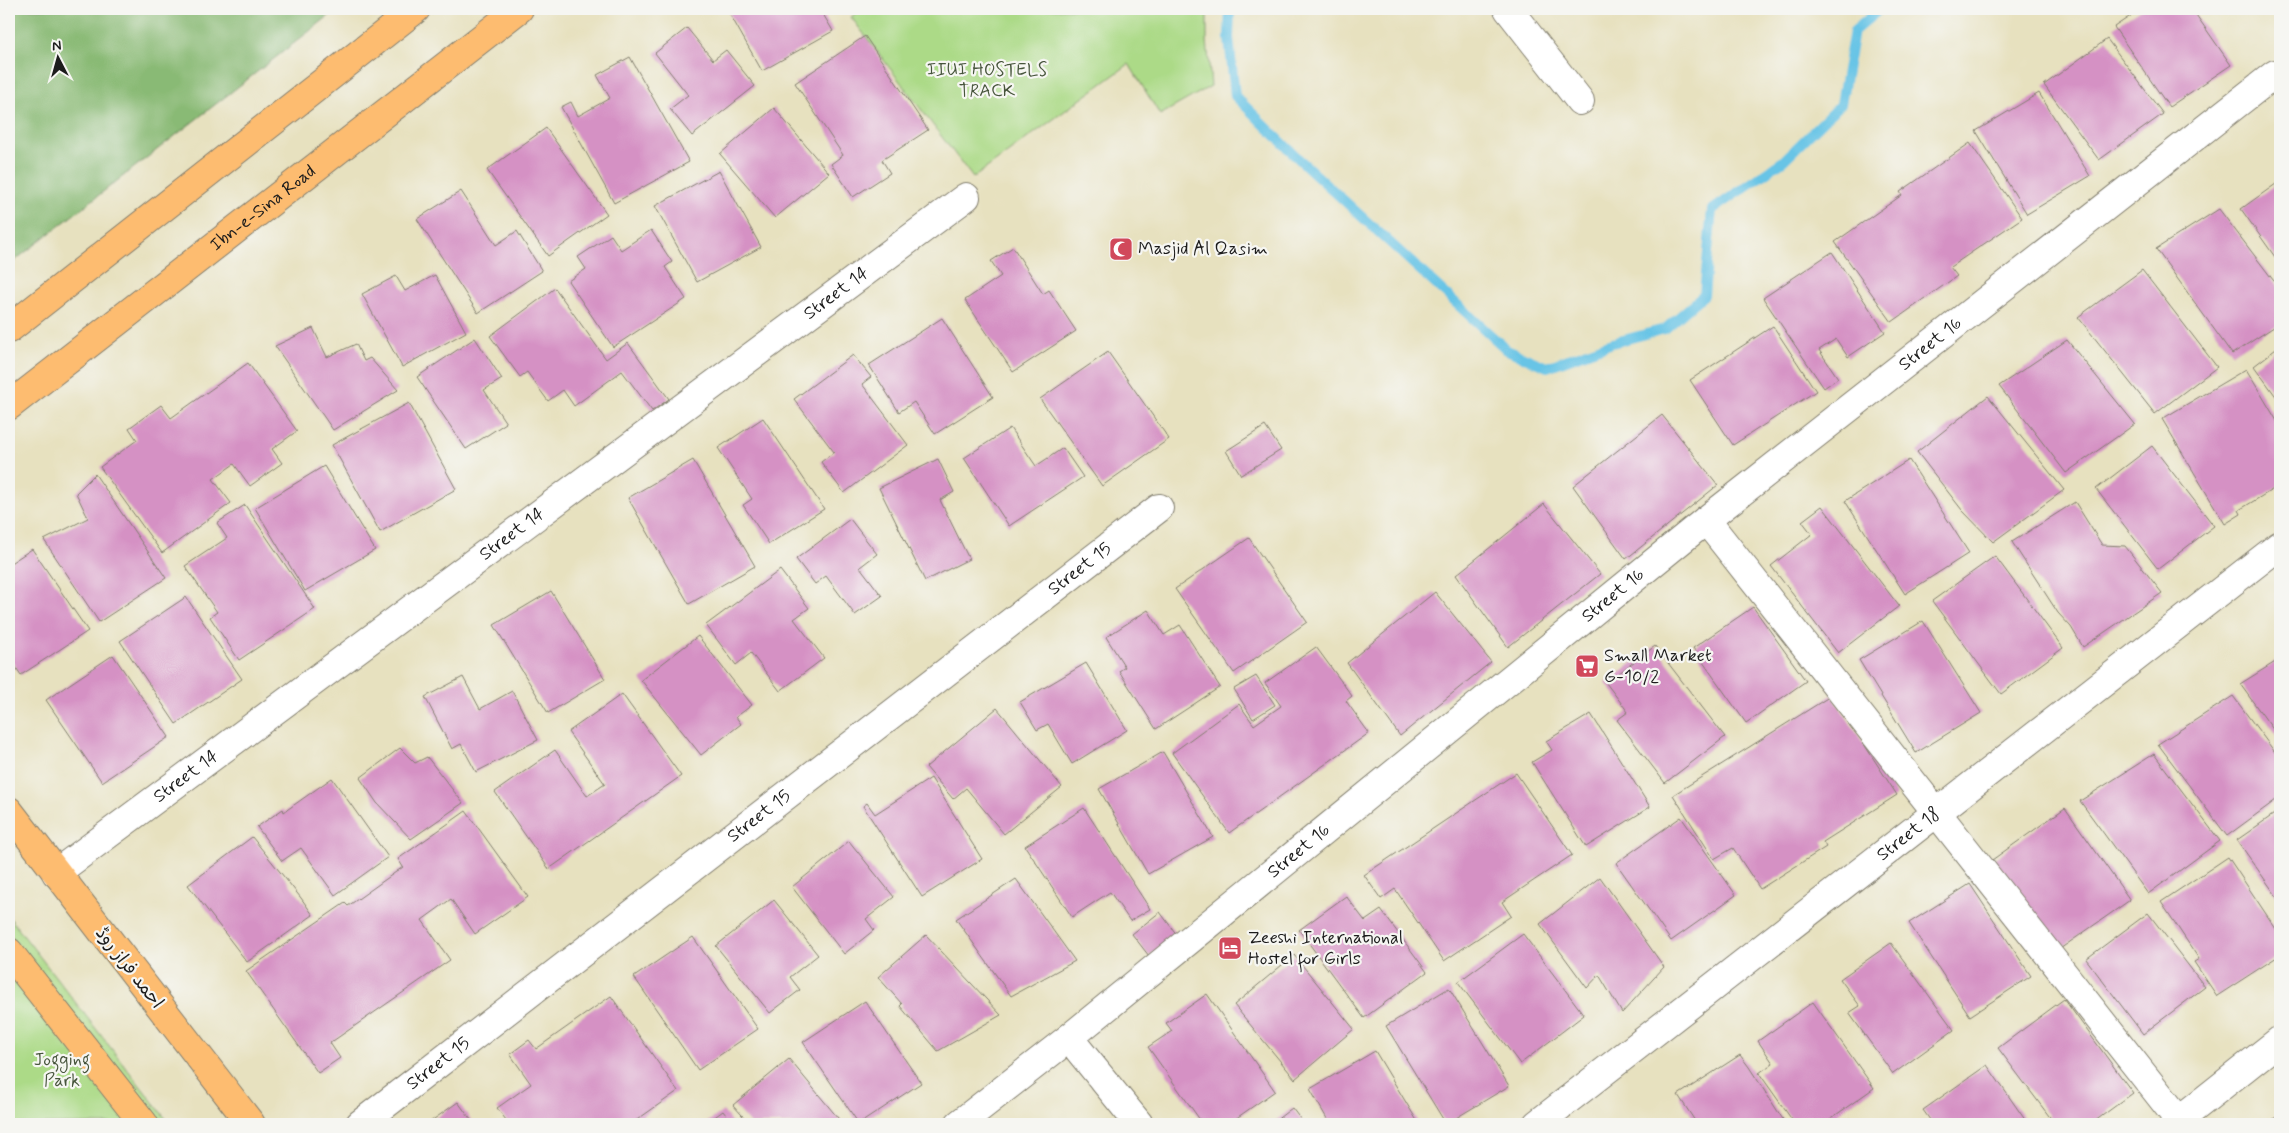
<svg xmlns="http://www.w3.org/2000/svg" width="2289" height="1133" font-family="Mynerve,'Playpen Sans Arabic',sans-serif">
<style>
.green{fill:#acda87;stroke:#647b52}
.forest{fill:#89ba74;stroke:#526b48}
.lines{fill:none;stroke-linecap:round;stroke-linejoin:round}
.stream{stroke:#68c4e6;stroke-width:10}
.building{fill:#d591c4}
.minor-casing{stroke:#827e6e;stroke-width:30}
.major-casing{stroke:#827e6e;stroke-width:30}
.minor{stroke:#fff;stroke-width:28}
.major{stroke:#fdbc70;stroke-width:28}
.labels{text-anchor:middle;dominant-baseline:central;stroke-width:4.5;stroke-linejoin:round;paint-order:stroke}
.park-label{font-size:18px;fill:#47553c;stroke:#f6f6f2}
.street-label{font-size:18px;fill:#1c1c1c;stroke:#f6f6f2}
.poi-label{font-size:18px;fill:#1c1c1c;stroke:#f6f6f2;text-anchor:start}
</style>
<rect width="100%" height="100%" fill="#f6f6f2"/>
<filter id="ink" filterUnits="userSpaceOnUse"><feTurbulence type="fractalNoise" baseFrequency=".02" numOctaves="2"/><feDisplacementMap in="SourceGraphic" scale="10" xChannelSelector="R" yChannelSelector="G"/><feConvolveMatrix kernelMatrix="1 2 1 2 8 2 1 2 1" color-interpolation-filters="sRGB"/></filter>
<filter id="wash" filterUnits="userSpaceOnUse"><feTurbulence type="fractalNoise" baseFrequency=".0096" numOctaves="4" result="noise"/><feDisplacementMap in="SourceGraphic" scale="20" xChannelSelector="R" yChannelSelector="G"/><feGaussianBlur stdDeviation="1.12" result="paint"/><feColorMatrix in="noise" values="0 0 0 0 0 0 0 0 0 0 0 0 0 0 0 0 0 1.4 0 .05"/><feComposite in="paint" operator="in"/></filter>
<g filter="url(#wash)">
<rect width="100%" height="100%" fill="#e7e1bf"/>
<g class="green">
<path d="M862 9H1207V40L1211 86 1160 115 1129 64 973 178 851 17Z"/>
<path d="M9 917 170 1124H9Z"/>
</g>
<path class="forest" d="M9 9H338L9 265Z"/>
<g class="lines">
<path class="stream" d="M1230 9 1229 38 1235 96 1301 161 1507 350 1547 367 1612 343 1665 329 1704 295 1712 210 1783 161 1841 104 1854 31 1880 9"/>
</g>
<g id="blocks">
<g class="building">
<path d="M727 9H820L833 31 762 71Z"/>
<path d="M2141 9H2192L2231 65 2169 107 2114 27Z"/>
<path d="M687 28 713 60 726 50 755 86 692 136 670 109 688 95 655 53Z"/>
<path d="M865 36 928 130 882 160 890 173 853 197 831 164 843 155 795 83Z"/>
<path d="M2107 39 2163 114 2099 160 2044 85Z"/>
<path d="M630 57 689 162 614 203 561 107 571 102 578 116 610 98 597 75Z"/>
<path d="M2039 93 2090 176 2027 214 1976 131Z"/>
<path d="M774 108 829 173 775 218 720 154Z"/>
<path d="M546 128 607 214 548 256 487 170Z"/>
<path d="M1970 143 2022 218 1950 267 1957 276 1892 322 1835 242 1902 195 1900 192Z"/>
<path d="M719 171 761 247 697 282 655 206Z"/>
<path d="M2280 181V264L2241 209Z"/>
<path d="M461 191 496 245 517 231 542 271 478 313 417 219Z"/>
<path d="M2219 209 2280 289V323L2232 354 2156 249Z"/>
<path d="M651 230 672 262 665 267 686 299 613 347 568 281 586 269 578 257 611 235 621 250Z"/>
<path d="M1013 247 1043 294 1049 290 1076 331 1013 372 965 300 1001 276 991 261Z"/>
<path d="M1832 252 1885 332 1848 357 1836 339 1819 350 1838 378 1824 388 1763 298Z"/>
<path d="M2142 270 2217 367 2155 414 2078 317Z"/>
<path d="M435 275 466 332 402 367 362 294 396 276 405 291Z"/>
<path d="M555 288 606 359 628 343 669 399 652 411 622 371 574 406 563 390 548 401 527 372 520 377 490 336Z"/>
<path d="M942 318 993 397 935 434 914 402 899 412 869 365Z"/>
<path d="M1773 326 1816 391 1733 445 1690 380Z"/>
<path d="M313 328 327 357 356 344 364 361 370 358 398 390 333 430 275 346Z"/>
<path d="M475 338 502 379 484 390 506 423 466 449 417 377Z"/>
<path d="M2067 340 2135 424 2066 473 1999 386Z"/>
<path d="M2280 346V402L2254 366Z"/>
<path d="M1108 352 1169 439 1102 486 1040 399Z"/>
<path d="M853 355 871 377 862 384 908 445 844 493 821 462 834 452 794 399Z"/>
<path d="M248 363 297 431 272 449 282 463 250 486 234 464 213 479 231 503 162 553 100 467 137 440 129 428 161 405 171 418Z"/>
<path d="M2246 369 2280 426V485L2239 510 2241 514 2225 524 2162 419Z"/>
<path d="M1988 396 2064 490 1993 542 1962 510 1917 452Z"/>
<path d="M409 403 456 489 380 532 332 445Z"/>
<path d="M1662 415 1718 485 1626 559 1573 486Z"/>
<path d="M763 418 824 509 769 544 743 505 752 499 718 448Z"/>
<path d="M1265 426 1281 450 1241 475 1226 451Z"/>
<path d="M1010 428 1036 466 1063 448 1083 477 1009 526 964 458Z"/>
<path d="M2152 446 2214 526 2158 569 2096 489Z"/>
<path d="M938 459 954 492 940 500 969 559 925 581 879 488Z"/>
<path d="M693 460 755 566 689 604 628 498Z"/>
<path d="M1909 460 1969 553 1905 594 1845 501Z"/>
<path d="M324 466 375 550 305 591 255 508Z"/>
<path d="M95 474 166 578 99 622 44 540 88 518 76 493Z"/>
<path d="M2075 502 2102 545 2125 546 2162 593 2083 647 2071 627 2058 613 2012 542Z"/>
<path d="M1544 504 1600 574 1508 647 1456 575Z"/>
<path d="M245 505 315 609 239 660 210 617 217 612 185 566 227 538 217 523Z"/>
<path d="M1822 506 1899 606 1838 653 1771 566 1812 534 1802 521Z"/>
<path d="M850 519 877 554 860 567 882 596 855 615 826 576 815 584 796 559Z"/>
<path d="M1249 538 1307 622 1234 673 1175 589Z"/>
<path d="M32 549 88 631 21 675 9 657V564Z"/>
<path d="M1995 556 2063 648 2001 694 1932 601Z"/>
<path d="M780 570 809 608 794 619 824 658 780 691 751 653 736 665 706 625Z"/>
<path d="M551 591 605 679 548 713 494 625Z"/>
<path d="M1435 592 1491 662 1400 736 1347 663Z"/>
<path d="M186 597 242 679 176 724 120 641Z"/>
<path d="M1753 607 1806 681 1746 723 1693 648Z"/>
<path d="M1148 610 1164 635 1180 625 1220 687 1156 729 1119 671 1125 667 1106 637Z"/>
<path d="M1923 621 1981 713 1916 753 1859 660Z"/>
<path d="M698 636 752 705 736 717 741 724 701 755 641 680Z"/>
<path d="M1655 646 1725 737 1665 783 1617 720 1628 712 1606 683Z"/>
<path d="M1316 647 1352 696 1346 701 1369 733 1229 833 1172 753 1239 704 1254 725 1281 706 1265 683Z"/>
<path d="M113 655 169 737 102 782 46 700Z"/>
<path d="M2280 659V739L2240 684Z"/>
<path d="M1086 663 1127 730 1072 764 1048 724 1037 730 1020 702Z"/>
<path d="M1256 676 1275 705 1253 719 1234 689Z"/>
<path d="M463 677 480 709 512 691 538 740 476 772 461 744 452 749 425 697Z"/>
<path d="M622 694 681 776 549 869 495 792 555 750 587 796 605 784 568 732Z"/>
<path d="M1832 695 1897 795 1823 842 1826 847 1760 889 1733 848 1714 859 1673 795Z"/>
<path d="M2233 696 2280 759V797L2227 836 2158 744Z"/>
<path d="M997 708 1062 787 1004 834 966 788 953 799 926 767Z"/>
<path d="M1591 714 1650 807 1586 847 1532 762 1552 750 1546 741Z"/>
<path d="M400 748 415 763 427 757 463 803 411 839 377 803 360 778Z"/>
<path d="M1163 752 1213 837 1148 874 1099 789Z"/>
<path d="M2154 754 2220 841 2148 894 2080 801Z"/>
<path d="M1516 773 1572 855 1502 902 1511 916 1444 961 1395 889 1381 899 1364 875Z"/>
<path d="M332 778 388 857 335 895 301 848 282 861 257 827 283 809 284 812Z"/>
<path d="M931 778 982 859 922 897 863 806 867 803 875 814Z"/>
<path d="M1084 808 1150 909 1130 921 1110 892 1072 917 1025 846Z"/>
<path d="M2065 808 2130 900 2057 951 1992 860Z"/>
<path d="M2280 810V901L2237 840Z"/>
<path d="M466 811 528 897 475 934 451 899 422 920 450 960 330 1043 340 1058 318 1073 246 971 345 903 348 906 403 867 398 859Z"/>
<path d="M1681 817 1736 895 1671 941 1616 863Z"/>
<path d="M252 837 301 898 313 915 247 962 188 885Z"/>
<path d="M849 841 894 897 866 919 874 930 844 954 792 887Z"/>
<path d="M2228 857 2280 935V955L2217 996 2194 962 2199 959 2161 902Z"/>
<path d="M1600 877 1664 967 1622 1013 1599 975 1587 988 1540 924Z"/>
<path d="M1016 879 1075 961 1011 996 956 919Z"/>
<path d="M1970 884 2031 976 1970 1016 1909 923Z"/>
<path d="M1346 896 1365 921 1381 910 1427 972 1364 1018 1299 930Z"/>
<path d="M774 900 818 955 790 977 800 990 770 1013 716 946Z"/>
<path d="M1160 912 1177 935 1149 956 1132 934Z"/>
<path d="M2148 913 2205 987 2143 1034 2086 959Z"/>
<path d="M1523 934 1584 1015 1520 1064 1458 982Z"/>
<path d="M926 935 1001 1015 938 1051 900 1006 902 1004 878 977Z"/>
<path d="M693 937 758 1029 698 1070 634 977Z"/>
<path d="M1891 943 1954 1030 1893 1074 1849 1013 1860 1006 1840 979Z"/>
<path d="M1294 955 1354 1029 1295 1079 1234 1005Z"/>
<path d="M1449 988 1509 1086 1446 1124 1386 1026Z"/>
<path d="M1207 994 1275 1091 1228 1124H1203L1148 1047 1172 1031 1166 1023Z"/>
<path d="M611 996 678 1091 631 1124H509L497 1108 531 1084 510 1054 529 1040 536 1049Z"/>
<path d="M2064 999 2133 1093 2091 1124H2055L1998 1048Z"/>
<path d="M865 1001 921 1083 859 1124 803 1042Z"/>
<path d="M1813 1002 1874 1088 1823 1124H1795L1759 1073 1773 1063 1758 1041Z"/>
<path d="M1375 1051 1419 1124H1330L1310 1089Z"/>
<path d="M1740 1055 1749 1067 1786 1124H1697L1678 1095Z"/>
<path d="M789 1059 843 1124H750L733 1105Z"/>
<path d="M1987 1065 2028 1124H1933L1923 1110Z"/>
<path d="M458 1102 474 1124H427Z"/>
<path d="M1292 1108 1304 1124H1271Z"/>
<path d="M723 1111 733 1124H705Z"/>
<path d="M2280 1114V1124H2267Z"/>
</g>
</g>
</g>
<g filter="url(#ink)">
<use href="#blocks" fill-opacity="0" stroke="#827e6e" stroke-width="1"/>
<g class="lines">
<g class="minor-casing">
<g id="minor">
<path d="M1508 9 1580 101"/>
<path d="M1706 520 2179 1120"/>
<path id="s1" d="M56 873 966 197"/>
<path d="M1069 1038 1139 1124"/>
<path id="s2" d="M360 1124 1159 508"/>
<path id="s3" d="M959 1124 1069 1038 1706 520 2275 74"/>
<path id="s4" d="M1537 1124 2280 545"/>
<path d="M2174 1124 2280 1040"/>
</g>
</g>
<g class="major-casing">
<g id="major">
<path d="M9 329 416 9"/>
<path id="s5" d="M9 406 519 9"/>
<path d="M9 811 251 1124"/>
<path d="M9 952 144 1124"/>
</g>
</g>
<use href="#minor" class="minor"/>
<use href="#major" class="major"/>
</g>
</g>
<defs>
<g id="mosque-square" transform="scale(1.25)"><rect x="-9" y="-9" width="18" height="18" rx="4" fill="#d1495b" stroke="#f6f6f2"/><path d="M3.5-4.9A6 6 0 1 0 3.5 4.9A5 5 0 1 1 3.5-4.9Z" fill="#fff"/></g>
<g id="supermarket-square" transform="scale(1.25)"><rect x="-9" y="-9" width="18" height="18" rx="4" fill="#d1495b" stroke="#f6f6f2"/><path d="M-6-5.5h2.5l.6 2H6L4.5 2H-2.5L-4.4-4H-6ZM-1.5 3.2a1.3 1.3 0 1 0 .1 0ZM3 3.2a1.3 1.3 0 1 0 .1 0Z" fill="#fff"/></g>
<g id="hotel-square" transform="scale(1.25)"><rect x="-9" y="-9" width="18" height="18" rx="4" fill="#d1495b" stroke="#f6f6f2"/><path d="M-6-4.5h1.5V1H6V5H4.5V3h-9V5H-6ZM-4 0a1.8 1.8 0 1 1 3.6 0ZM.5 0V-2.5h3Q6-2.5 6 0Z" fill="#fff"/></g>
</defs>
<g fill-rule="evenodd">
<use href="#mosque-square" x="1121" y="249"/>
<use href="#supermarket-square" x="1587" y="666"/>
<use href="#hotel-square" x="1230" y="948"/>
</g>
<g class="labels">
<g class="park-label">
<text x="987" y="70">IIUI HOSTELS<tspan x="987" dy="21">TRACK</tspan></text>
<text x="62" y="1060">Jogging<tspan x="62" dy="21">Park</tspan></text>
</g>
<g class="street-label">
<text stroke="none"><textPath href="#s5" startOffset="322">Ibn-e-Sina Road</textPath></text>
<text stroke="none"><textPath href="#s1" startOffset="972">Street 14</textPath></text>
<text stroke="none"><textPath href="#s3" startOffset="1246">Street 16</textPath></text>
<text stroke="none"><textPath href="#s1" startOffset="568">Street 14</textPath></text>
<text stroke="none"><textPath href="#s2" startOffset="909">Street 15</textPath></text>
<text stroke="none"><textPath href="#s3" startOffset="841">Street 16</textPath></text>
<text stroke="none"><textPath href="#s1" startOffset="162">Street 14</textPath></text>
<text stroke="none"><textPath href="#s2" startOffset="504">Street 15</textPath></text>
<text stroke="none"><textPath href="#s4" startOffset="471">Street 18</textPath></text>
<text stroke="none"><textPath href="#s3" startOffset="436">Street 16</textPath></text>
<text transform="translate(129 968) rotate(52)">احمد فراز روڈ</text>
<text stroke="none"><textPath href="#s2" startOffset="99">Street 15</textPath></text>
</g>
<g class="poi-label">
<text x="1138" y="249">Masjid Al Qasim</text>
<text x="1604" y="656">Small Market<tspan x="1604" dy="21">G-10/2</tspan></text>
<text x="1248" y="938">Zeeshi International<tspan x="1248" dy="21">Hostel for Girls</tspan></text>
</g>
</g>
<rect width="2289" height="1133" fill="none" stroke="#f6f6f2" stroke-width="30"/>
<g transform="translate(58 58) rotate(354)" stroke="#f6f6f2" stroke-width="4" paint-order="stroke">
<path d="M0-4L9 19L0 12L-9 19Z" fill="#1c1c1c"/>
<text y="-8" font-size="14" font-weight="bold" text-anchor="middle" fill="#1c1c1c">N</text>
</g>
</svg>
